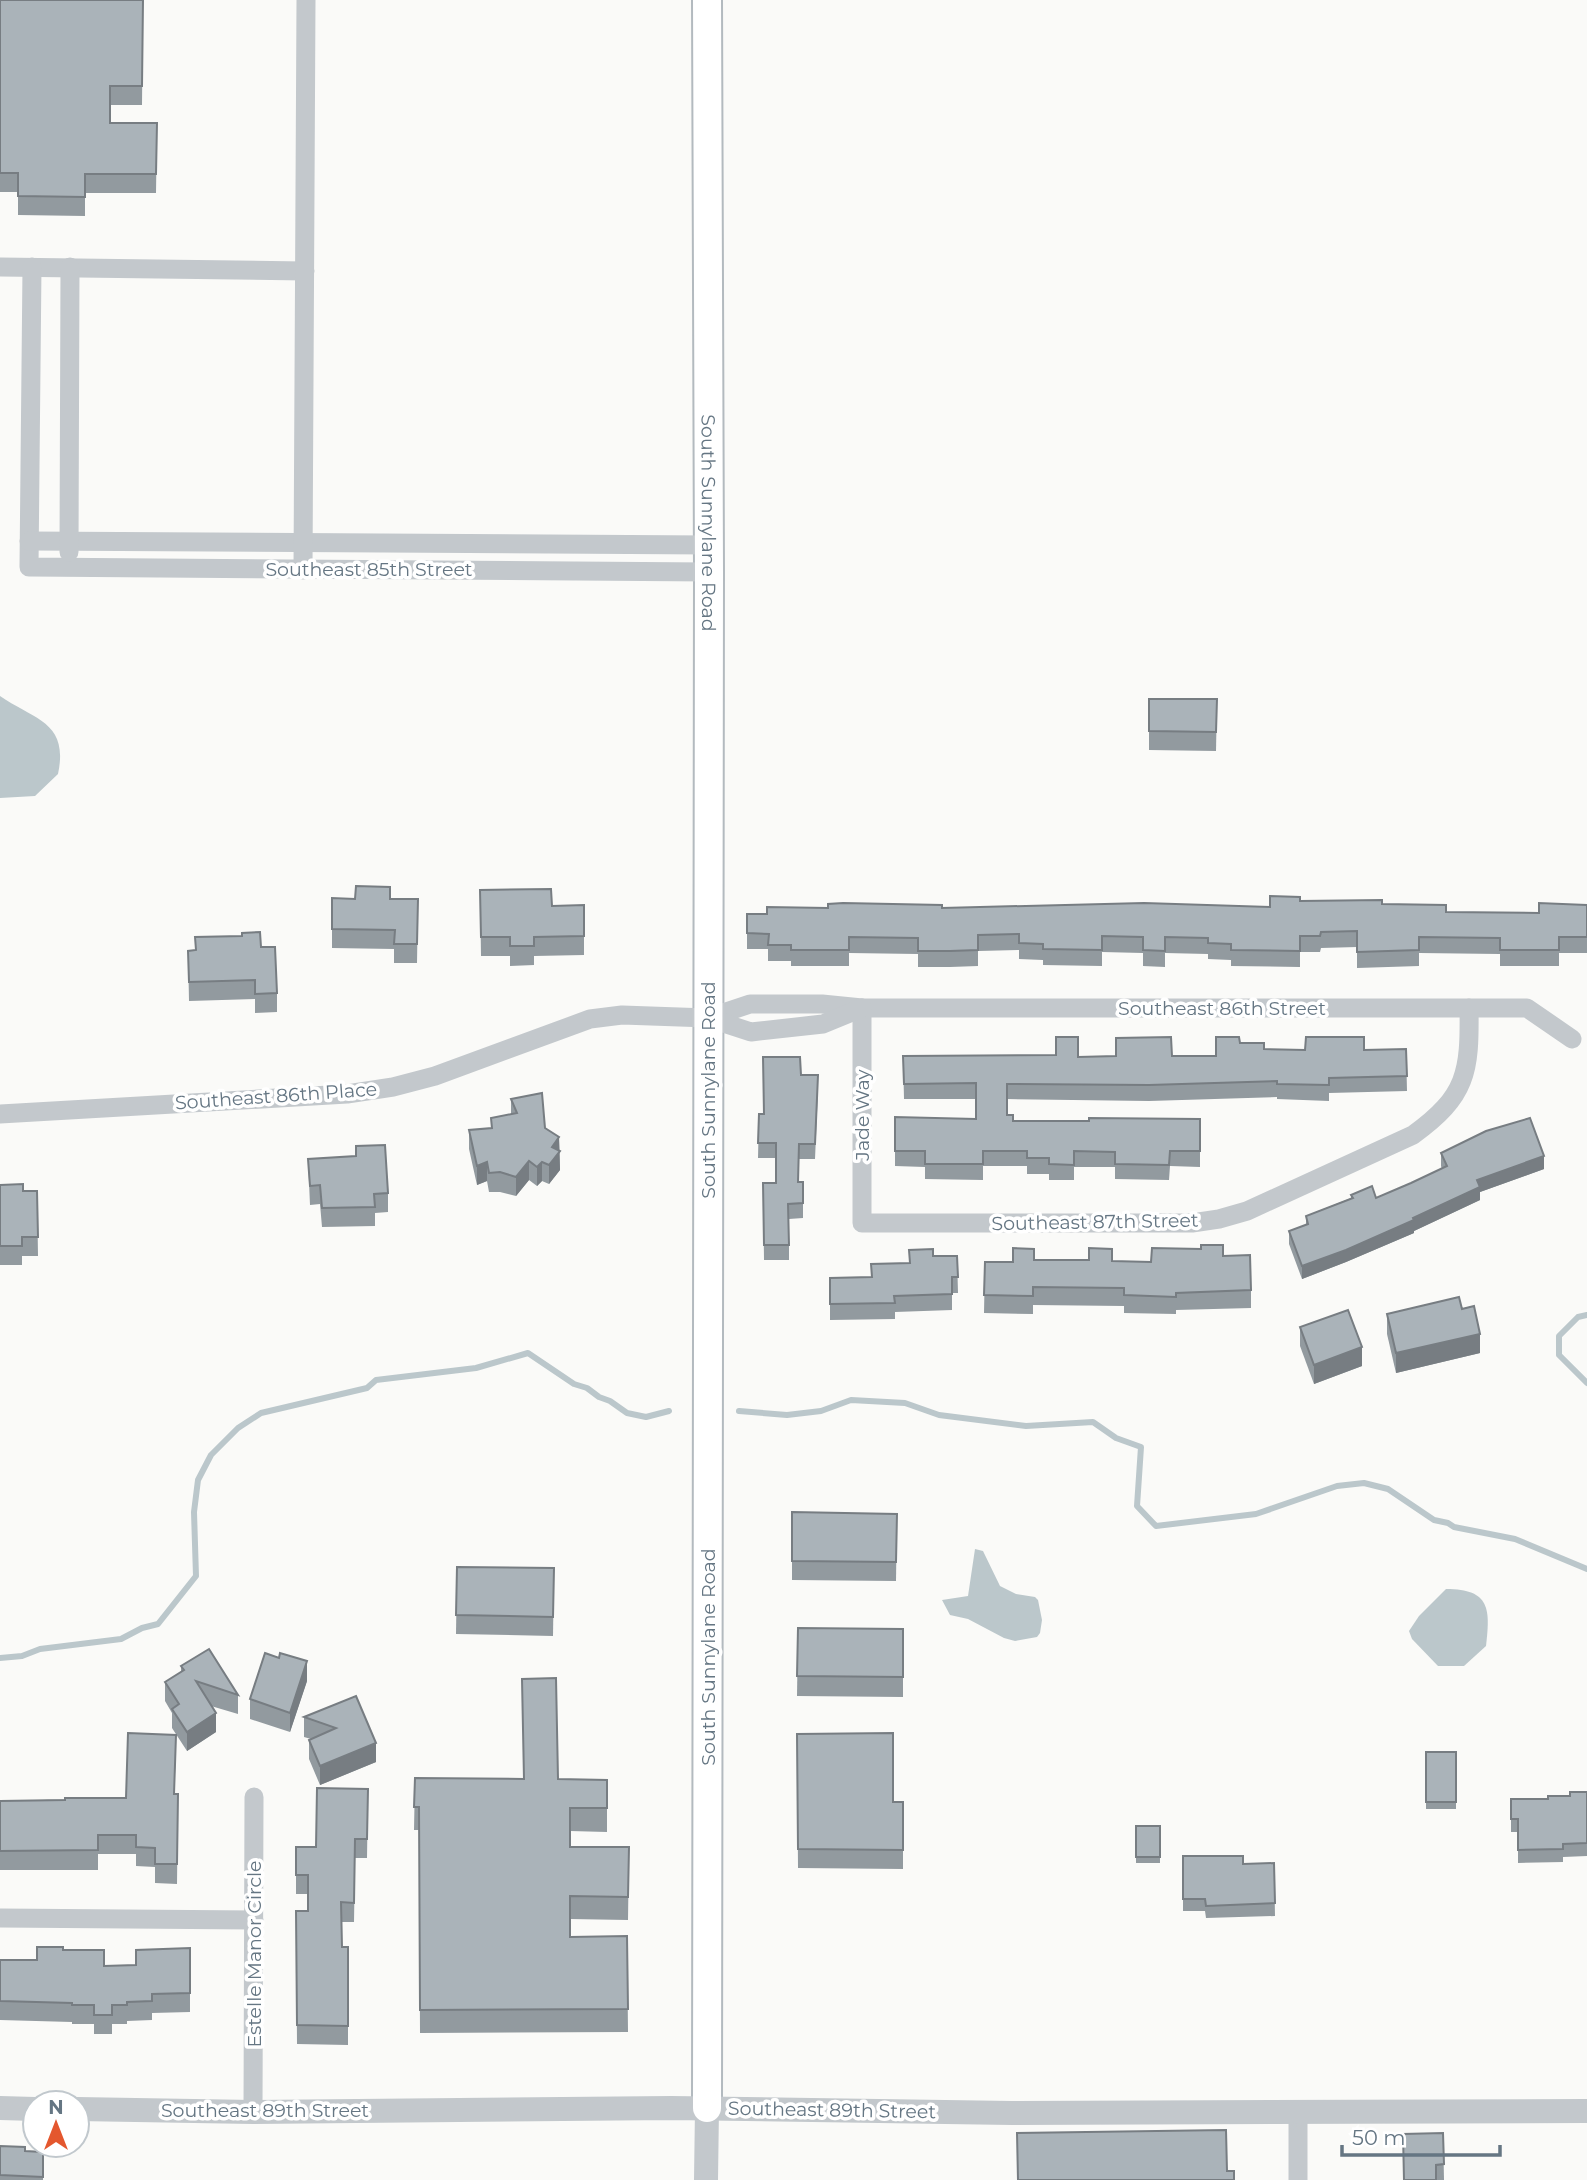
<svg xmlns="http://www.w3.org/2000/svg" width="1587" height="2180" font-family="Montserrat,sans-serif">
<style>
.water{fill:#bbc7cb}
.lines{fill:none;stroke-linecap:round;stroke-linejoin:round}
.stream{stroke:#bbc7cb;stroke-width:6}
.secondary-casing{stroke:#b3babf;stroke-width:32}
.minor{stroke:#c3c8cc;stroke-width:19}
.tertiary{stroke:#c3c8cc;stroke-width:24}
.secondary{stroke:#fff;stroke-width:28}
.wall{fill:#929a9f}
.shaded-wall{fill:#777d82}
.building{fill:#aab3b9;stroke:#777d82;stroke-width:2}
.labels{text-anchor:middle;dominant-baseline:central;stroke-width:7;stroke-linejoin:round;paint-order:stroke}
.street-label{font-size:19px;fill:#657683;stroke:#fff}
</style>
<rect width="100%" height="100%" fill="#fafaf8"/>
<g class="water">
<path d="M0 696C35 720 69 722 58 774L35 796 0 798Z"/>
<path d="M975 1549 983 1551 1000 1586 1016 1594 1035 1597 1038 1600 1042 1620 1040 1633 1037 1637 1015 1641 1004 1638 968 1619 950 1615 942 1600 968 1596Z"/>
<path d="M1446 1589C1491 1589 1490 1610 1486 1646L1464 1666H1438L1412 1639 1409 1631 1419 1616Z"/>
</g>
<g class="lines">
<g class="stream">
<path d="M1587 1315 1578 1317 1559 1336V1355L1587 1383"/>
<path d="M739 1411 787 1415 821 1411 851 1400 905 1403 939 1415 1026 1426 1093 1422 1116 1438 1141 1447 1137 1506 1156 1526 1256 1514 1337 1486 1364 1483 1388 1489 1434 1520 1448 1523 1454 1527 1515 1539 1587 1569"/>
<path d="M0 1658 22 1656 40 1649 121 1639 142 1628 158 1624 196 1576 194 1512 198 1480 211 1455 238 1428 261 1413 367 1388 376 1380 476 1368 528 1353 574 1384 587 1388 599 1397 610 1401 627 1413 646 1417 669 1411"/>
</g>
<g class="secondary-casing">
<g id="secondary">
<path id="s1" d="M707 0 709 572 707 2108"/>
</g>
</g>
<g class="minor">
<path d="M0 267 305 271"/>
<path d="M32 267 29 567 709 572"/>
<path d="M29 541 709 545"/>
<path d="M69 552 70 267"/>
<path d="M303 570 306 0"/>
<path d="M862 1008V1223H1192L1219 1219 1247 1211 1413 1135C1467 1096 1470 1072 1469 1008"/>
<path d="M708 1018 750 1004H822L862 1008H1527L1572 1039"/>
<path d="M0 1114 347 1094 393 1087 435 1076 590 1019 622 1015 708 1018 751 1032 823 1024 862 1008"/>
<path d="M0 1918 254 1920"/>
<path d="M253 2112 254 1797"/>
<path d="M1298 2180V2112"/>
</g>
<g class="tertiary">
<path d="M0 2108 35 2109"/>
<path d="M77 2109 253 2112 671 2108 1012 2113 1587 2111"/>
<path d="M706 2180 707 2108"/>
</g>
<use href="#secondary" class="secondary"/>
</g>
<g class="wall">
<path d="M0 0H143L142 105H110V123H157L156 193H85V216L18 215V192H0Z"/>
<path d="M1149 699H1217L1216 751 1149 750Z"/>
<path d="M480 890 552 906 584 905V955L534 956V965L510 966V956H481Z"/>
<path d="M332 898 418 899 417 963H394V949L332 948Z"/>
<path d="M1300 901 1382 904 1446 912 1539 913 1587 905V953H1559V966H1500V954L1419 953V966L1357 968V947L1321 948 1320 952H1300V967L1231 966V960L1208 959V954L1165 953V967L1143 966V953L1102 952V966L1043 965V960L1019 959V950L978 951V966L950 967H918V954L849 953V966H791V961H768V949H747V914H767L942 908 1270 907Z"/>
<path d="M261 947 277 993V1012L255 1013V999L189 1001 188 951Z"/>
<path d="M1240 1043 1264 1049 1305 1050 1406 1049 1407 1091 1329 1093V1101L1277 1099V1097L1149 1101 1007 1099V1115L1013 1121H1089L1200 1119V1167L1170 1166 1169 1180 1115 1179V1167H1074V1180H1049V1174H1027V1166H983V1180L925 1179V1167L895 1166V1117L976 1119V1099H904L903 1056H1216Z"/>
<path d="M801 1075 818 1090 815 1159H799V1182H803V1218L789 1219V1260H764L763 1183H776V1158H758L759 1114H764Z"/>
<path d="M511 1099 545 1128 559 1137 560 1170 549 1184 542 1181 537 1186 529 1180 516 1196 500 1192H489L487 1181 477 1185 469 1149V1130L491 1129V1118L511 1114Z"/>
<path d="M356 1146 388 1193V1212L375 1213V1226L322 1227 320 1204 310 1205 308 1159 356 1156Z"/>
<path d="M1441 1153 1544 1169 1480 1192V1200L1414 1231V1233L1346 1262 1302 1279 1289 1244V1231L1306 1225V1216L1351 1198V1195L1376 1198 1411 1183 1442 1169 1441 1166Z"/>
<path d="M0 1185 23 1191H37L38 1256H22V1265H0Z"/>
<path d="M933 1256H957L958 1293H952V1310L895 1312V1319L830 1320V1278L871 1277 909 1263Z"/>
<path d="M1223 1256 1251 1290V1308L1176 1310V1314L1124 1313V1306L1033 1305V1314L984 1313 985 1262H1013L1034 1260 1151 1262Z"/>
<path d="M1462 1309 1480 1353 1396 1373 1387 1334V1314Z"/>
<path d="M1300 1327 1362 1366 1314 1384 1300 1346Z"/>
<path d="M792 1512 897 1514 896 1581 792 1580Z"/>
<path d="M457 1567 554 1568 553 1636 456 1634Z"/>
<path d="M798 1628 903 1629V1697L797 1696Z"/>
<path d="M181 1666 238 1695V1714L211 1706 216 1732 187 1751 172 1728V1713L165 1701V1682L181 1672Z"/>
<path d="M307 1681 290 1732 250 1719V1699Z"/>
<path d="M356 1696 376 1762 320 1785 309 1759V1740L311 1739 304 1737V1717Z"/>
<path d="M797 1734 893 1802H903V1869L798 1868Z"/>
<rect x="1426" y="1752" width="30" height="57"/>
<path d="M176 1754 174 1794H178L177 1884 155 1883V1867L136 1866V1854H98V1870H0V1801L126 1798Z"/>
<path d="M415 1778 607 1780V1832L570 1831V1847H629L628 1920 570 1919V1937L627 1936 628 2032 420 2033 419 1830H414Z"/>
<path d="M368 1789 367 1858H355L354 1922H341L342 1947H348V2045L297 2044 296 1911H308V1894H296V1847H316Z"/>
<path d="M1587 1792V1856L1563 1857V1862L1518 1863V1832H1511V1799H1548L1570 1796Z"/>
<rect x="1136" y="1826" width="24" height="37"/>
<path d="M1183 1856 1243 1864 1274 1863 1275 1916 1206 1918 1205 1911H1183Z"/>
<path d="M190 1948V2012L152 2013V2020L127 2021V2024H112V2034H94V2024H72V2022L0 2020V1960H37L63 1950 104 1966 136 1965Z"/>
<path d="M1443 2133 1444 2180H1404L1403 2134Z"/>
<path d="M0 2146 25 2151 43 2152V2180H0Z"/>
</g>
<g class="shaded-wall">
<path d="M559 1137 560 1170 549 1184V1165L552 1147Z"/>
<path d="M1544 1156V1169L1480 1192V1200L1414 1231V1233L1346 1262 1302 1279V1266L1413 1218 1477 1180Z"/>
<path d="M529 1161V1180L516 1196V1177Z"/>
<path d="M487 1162V1181L477 1185V1166Z"/>
<path d="M542 1162V1181L537 1186V1167Z"/>
<path d="M1480 1334V1353L1396 1373V1353Z"/>
<path d="M1362 1347V1366L1314 1384V1365Z"/>
<path d="M307 1661V1681L290 1732V1713Z"/>
<path d="M216 1713V1732L187 1751V1732Z"/>
<path d="M376 1743V1762L320 1785V1766Z"/>
</g>
<g class="building">
<path d="M0 0H143L142 86H110V123H157L156 174H85V197L18 196V173H0Z"/>
<path d="M1149 699H1217L1216 732 1149 731Z"/>
<path d="M356 886 390 887V899H418L417 944H394L395 930 332 929V898L355 899Z"/>
<path d="M551 889 552 906 584 905V936L534 937V946H510V937H481L480 890Z"/>
<path d="M1270 896 1300 897V901L1382 900V904L1446 905V912L1539 913V903L1587 905V937H1559V950H1500V938L1419 937V950L1357 952V931L1321 932 1320 936H1300V951L1231 950V944L1208 943V938L1165 937V951L1143 950V937L1102 936V950L1043 949V944L1019 943V934L978 935V950L950 951H918V938L849 937V950H791V945H768L769 934 747 933V914H767V907L828 908V904L843 903 942 905V908L1144 903 1270 907Z"/>
<path d="M260 932 261 947H275L277 993 255 994V980L189 982 188 951 196 950 195 937 242 936V933Z"/>
<path d="M1056 1037H1078V1057L1116 1056V1038L1171 1037 1172 1056H1216V1037H1239L1240 1043H1264V1049L1305 1050 1306 1037H1364V1050L1406 1049 1407 1076 1329 1078V1085L1277 1084V1081L1149 1085 1007 1084V1115H1013V1121H1089V1118L1200 1119V1151H1170L1169 1165 1115 1164V1152L1074 1151V1165L1049 1164V1158H1027V1151H983V1164H925V1151H895V1117L976 1119V1083L904 1084 903 1056 1056 1055Z"/>
<path d="M763 1057H800L801 1075H818L815 1144H799L798 1182H803V1203L788 1204 789 1245H764L763 1183H776V1143H758L759 1114H764Z"/>
<path d="M542 1093 545 1128 559 1137 552 1147 560 1151 549 1165 542 1162 537 1167 529 1161 516 1177 500 1172 489 1173 487 1162 477 1166 469 1130 492 1128 491 1118 517 1113 511 1099Z"/>
<path d="M1530 1118 1544 1156 1477 1180 1480 1187 1413 1218 1414 1220 1346 1250 1302 1266 1289 1231 1308 1224 1306 1216 1353 1198 1351 1195 1372 1186 1376 1198 1411 1183 1447 1166 1441 1153 1486 1131Z"/>
<path d="M385 1145 388 1193 374 1194 375 1207 322 1208 320 1185 310 1186 308 1159 356 1156V1146Z"/>
<path d="M23 1184V1191H37L38 1237H22V1246H0V1185Z"/>
<path d="M1201 1245H1223V1256L1250 1255 1251 1290 1176 1293V1297L1124 1295V1288L1033 1287V1296L984 1295 985 1262H1013V1248L1034 1249V1260H1089V1248L1112 1249V1261L1151 1262 1152 1248 1201 1249Z"/>
<path d="M933 1249V1256H957L958 1277H952V1294L894 1296 895 1303 830 1304V1278L872 1277 871 1264 910 1263 909 1250Z"/>
<path d="M1459 1297 1462 1309 1474 1306 1480 1334 1396 1353 1387 1314Z"/>
<path d="M1348 1310 1362 1347 1314 1365 1300 1327Z"/>
<path d="M792 1512 897 1514 896 1562 792 1561Z"/>
<path d="M457 1567 554 1568 553 1617 456 1615Z"/>
<path d="M798 1628 903 1629V1677L797 1676Z"/>
<path d="M209 1649 238 1695 196 1681 216 1713 187 1732 172 1709 179 1704 165 1682 184 1670 181 1666Z"/>
<path d="M265 1653 279 1658 280 1653 307 1661 290 1713 250 1699Z"/>
<path d="M556 1678 558 1779 607 1780V1808H570V1847H629L628 1897 570 1896V1937L627 1936 628 2009 420 2010 419 1807H414L415 1778 524 1779 522 1679Z"/>
<path d="M356 1696 376 1743 320 1766 309 1740 336 1728 304 1717Z"/>
<path d="M128 1733 176 1735 174 1794H178L177 1864H155V1848L136 1847V1835H98V1850L0 1851V1801L65 1800V1798H126Z"/>
<path d="M893 1733V1802H903V1850L798 1849 797 1734Z"/>
<rect x="1426" y="1752" width="30" height="50"/>
<path d="M317 1788 368 1789 367 1839H355L354 1903 341 1902 342 1947H348V2026L297 2025 296 1911H308V1875H296V1847H316Z"/>
<path d="M1570 1792H1587V1843L1563 1844V1849L1518 1850V1819H1511V1799H1548V1796H1570Z"/>
<rect x="1136" y="1826" width="24" height="31"/>
<path d="M1183 1856H1243V1864L1274 1863 1275 1903 1206 1906 1205 1899H1183Z"/>
<path d="M37 1947H63V1950H104V1966L136 1965V1950L190 1948V1993L152 1994V2001L127 2002V2005H112V2015H94V2005H72V2003L0 2001V1960H37Z"/>
<path d="M1226 2130 1227 2171H1234V2180H1018L1017 2133Z"/>
<path d="M1443 2133 1444 2164 1436 2165V2180H1404L1403 2134Z"/>
<path d="M0 2146 25 2147V2151L43 2152V2177L0 2175Z"/>
</g>
<g class="labels">
<g class="street-label">
<text stroke="none"><textPath href="#s1" startOffset="523">South Sunnylane Road</textPath></text>
<text x="369" y="569">Southeast 85th Street</text>
<text x="1222" y="1008">Southeast 86th Street</text>
<text transform="translate(708 1090) rotate(-90)">South Sunnylane Road</text>
<text transform="translate(276 1096) rotate(-4)">Southeast 86th Place</text>
<text transform="translate(862 1115) rotate(-90)">Jade Way</text>
<text transform="translate(1095 1222) rotate(-1)">Southeast 87th Street</text>
<text transform="translate(708 1657) rotate(-90)">South Sunnylane Road</text>
<text transform="translate(254 1954) rotate(-90)">Estelle Manor Circle</text>
<text x="265" y="2110">Southeast 89th Street</text>
<text transform="translate(832 2110) rotate(1)">Southeast 89th Street</text>
</g>
</g>
<g transform="translate(56 2124)"><circle r="33" fill="#ffffff" stroke="#c1c8cd" stroke-width="2"/>
<path d="M0-5L12 26L0 18L-12 26Z" fill="#e4572e"/>
<text y="-10" font-size="19" font-weight="bold" text-anchor="middle" fill="#657683">N</text>
</g>
<path d="M1342 2145v10h158v-10" fill="none" stroke="#657683" stroke-width="3.5"/>
<text x="1352" y="2145" font-size="21" fill="#657683" stroke="#ffffff" stroke-width="5" paint-order="stroke">50 m</text>
</svg>
